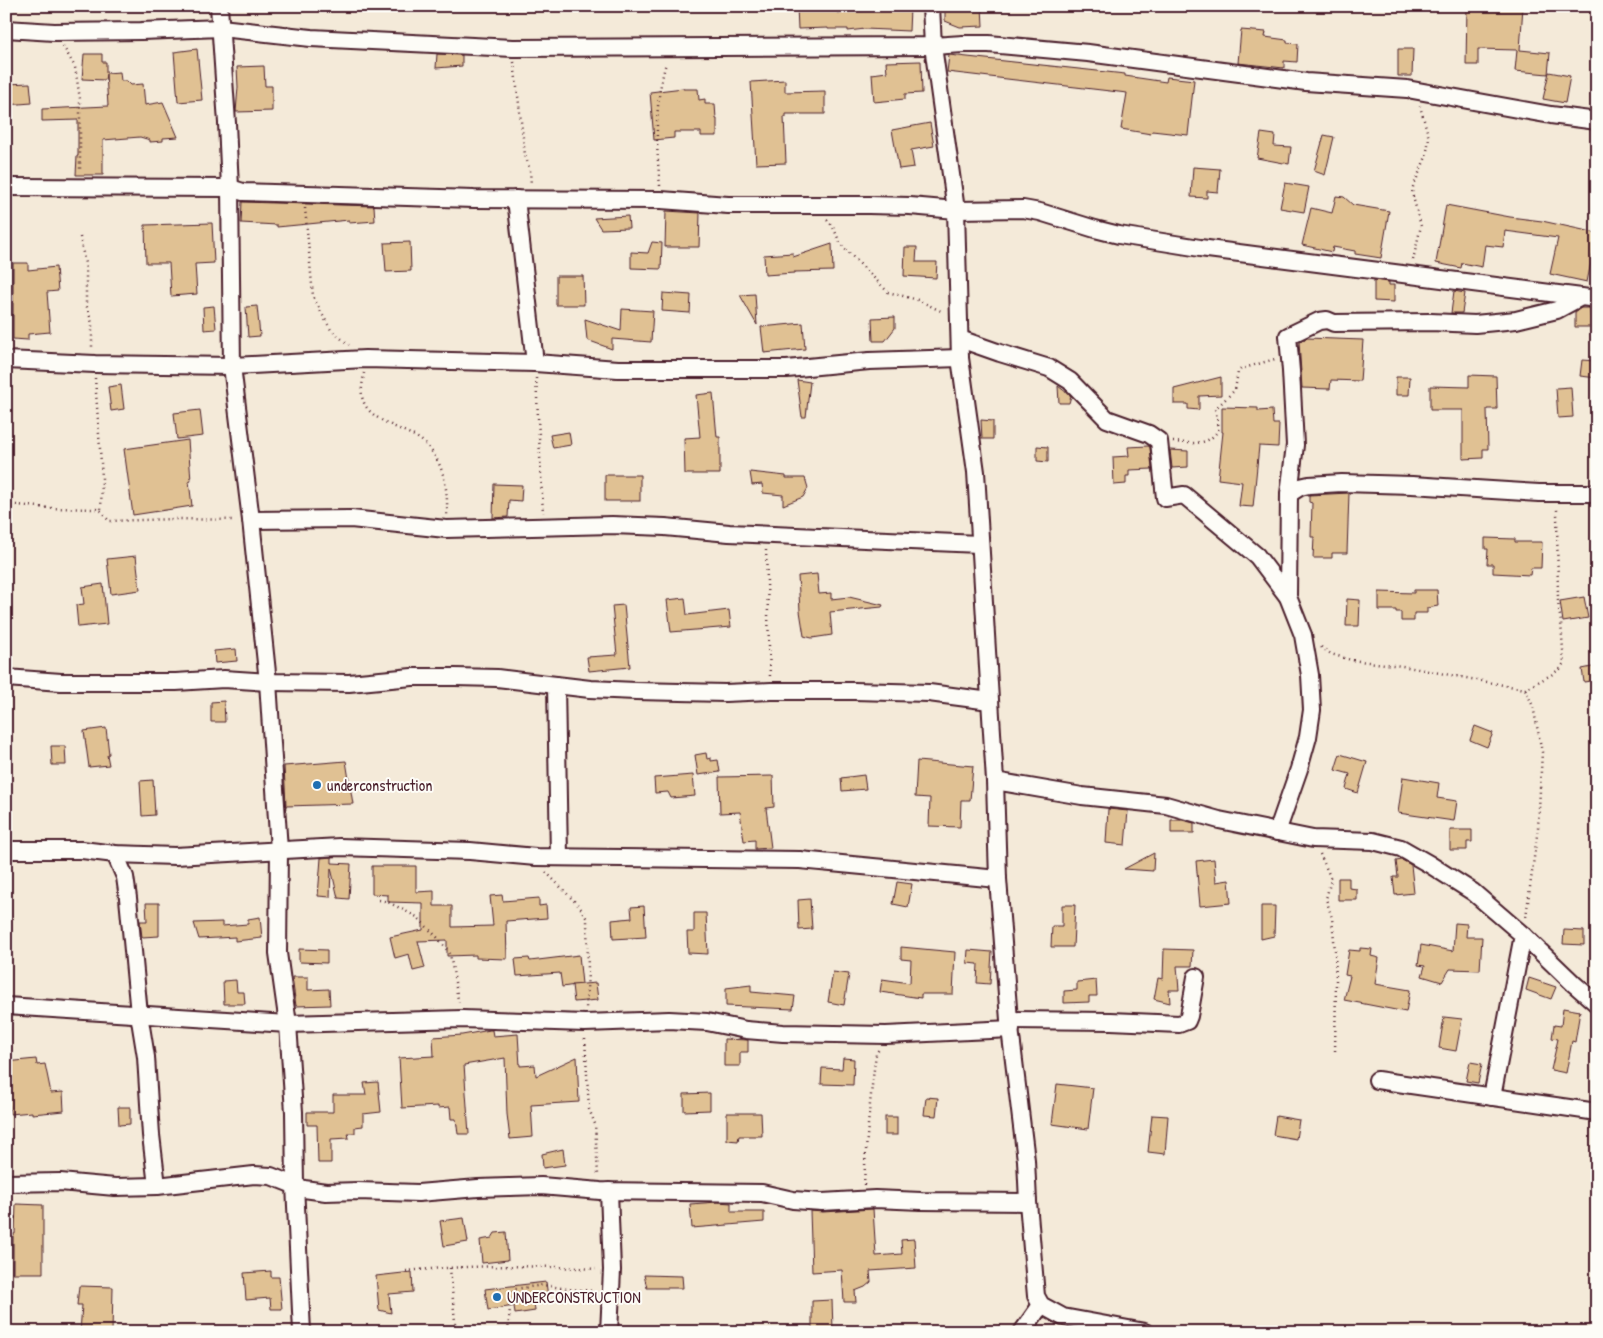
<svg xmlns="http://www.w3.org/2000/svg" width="1603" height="1338" font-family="'Patrick Hand',sans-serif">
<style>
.building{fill:#e0c193;stroke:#4a1f2b}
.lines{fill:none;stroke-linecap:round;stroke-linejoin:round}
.minor-casing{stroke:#4a1f2b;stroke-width:20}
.path{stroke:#4a1f2b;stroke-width:2.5;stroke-dasharray:1 4;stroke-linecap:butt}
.minor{stroke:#fdfcf7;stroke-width:16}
.poi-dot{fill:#1f6fb2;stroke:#fdfcf7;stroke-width:2}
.labels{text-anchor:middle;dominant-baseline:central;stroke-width:4;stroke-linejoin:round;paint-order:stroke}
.poi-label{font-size:16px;fill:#4a1f2b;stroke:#fdfcf7;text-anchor:start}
</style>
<rect width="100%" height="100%" fill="#f4ead9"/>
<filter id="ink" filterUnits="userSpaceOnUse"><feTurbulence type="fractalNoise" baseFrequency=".02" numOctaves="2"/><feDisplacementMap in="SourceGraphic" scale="10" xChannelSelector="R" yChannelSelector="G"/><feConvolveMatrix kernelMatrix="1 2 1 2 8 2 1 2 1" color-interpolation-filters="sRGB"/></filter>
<g filter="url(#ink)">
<g class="building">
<path d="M797 6 837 7V13L870 10V6L910 8 909 31 865 29 848 31V29H828V28L798 29Z"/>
<path d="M945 6H982L983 26 960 27 945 21Z"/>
<path d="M1467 6H1523L1520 50 1550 53 1548 74 1515 71 1517 50 1478 49V65H1466Z"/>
<path d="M1241 30 1266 32 1265 37 1287 40V43L1298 44 1297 62 1284 61V68L1238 63Z"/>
<path d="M197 49 202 100 178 102 174 52Z"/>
<path d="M1398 49H1413L1412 76H1398Z"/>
<path d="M84 54H102V62H106V73L120 72 121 81H127L131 85 143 84 145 105 163 102 178 137 163 138V141L150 142V140L140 137 103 140V175H76L77 156H78V120L42 121V109L108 106 106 74 105 80 82 79Z"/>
<path d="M437 54 462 55V66L436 68Z"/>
<path d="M949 55 1125 74V76L1166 82 1167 77 1194 80 1188 135 1152 131 1151 134 1121 129 1127 93 947 72Z"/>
<path d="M921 61 922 93 905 94V99L874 102 872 74 887 72 886 62Z"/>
<path d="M264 66 265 86H272V111L236 112 238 87 237 67Z"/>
<path d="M1549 72 1570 76 1565 103 1543 99Z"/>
<path d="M785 80V92L825 91V114H786V117H784L786 163 756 164 751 82Z"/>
<path d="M30 83 32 103 6 105V84Z"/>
<path d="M683 88V89H698L699 100 705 99V104H715L716 119H717V136H701V132H674V138L654 140 650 92Z"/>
<path d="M930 123 934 146 911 150 914 167 899 169 892 130Z"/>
<path d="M1261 133 1275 135 1274 146 1291 147 1289 164 1257 158Z"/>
<path d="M1324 135 1334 137 1325 175 1314 171Z"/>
<path d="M1193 167 1220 169 1218 192 1207 191V198L1191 197Z"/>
<path d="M1285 183 1309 187 1304 212 1280 208Z"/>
<path d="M1336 196 1344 197 1353 205 1389 211 1381 258 1355 254V251L1333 247 1332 252 1302 245 1311 208 1332 213Z"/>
<path d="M242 202 374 206 375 221 349 223V220L277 227V225L241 223Z"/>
<path d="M1446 205 1510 217 1542 221 1597 233 1587 282 1550 274 1558 238 1505 231 1503 247 1485 245 1482 267 1462 263 1461 268 1436 263Z"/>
<path d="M666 211 700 213 699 247H665Z"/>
<path d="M628 216 629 228 601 229 594 218Z"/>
<path d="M212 223 214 263 195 264 197 294 171 296 169 263H146L145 225Z"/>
<path d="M410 242 411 271 386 272 384 243Z"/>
<path d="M652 242 662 243 661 269 631 268V252L648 253Z"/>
<path d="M832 244 833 271 794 272V273L765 275 764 255 793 253V257Z"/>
<path d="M905 247H917L916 262H937L936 278 904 276Z"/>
<path d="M13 263H28V270L56 267 58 291 47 292 50 332 28 334V340L13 339Z"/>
<path d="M556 276H583L584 305H556Z"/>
<path d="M1374 280 1389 282V285H1394V302L1374 301Z"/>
<path d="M1454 291 1465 293 1462 313H1451Z"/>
<path d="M663 293 691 295 690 313 662 311Z"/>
<path d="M755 294 757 325 740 295Z"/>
<path d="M214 306 216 329 204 330 203 307Z"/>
<path d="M257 306 260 336 248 337 246 307Z"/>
<path d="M1581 308H1590L1591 327H1575V312Z"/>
<path d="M622 309 653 311 651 342 612 339V349L587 340 585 319 621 331Z"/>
<path d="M895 317V328L885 341H873L872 318Z"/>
<path d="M803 323 805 349 764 353 761 327Z"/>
<path d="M1307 338 1363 340 1360 381 1331 380 1330 389 1302 388 1299 342Z"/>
<path d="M1582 360 1597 361V378L1580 376Z"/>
<path d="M1469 375 1496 376 1497 409H1487L1488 449H1483V458L1463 459V410H1430V386L1469 387Z"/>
<path d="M1221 377V395L1199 396V410L1188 409V404H1174V389Z"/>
<path d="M1396 377H1410L1409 395H1396Z"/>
<path d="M797 380 810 382 806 417H802Z"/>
<path d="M121 385 124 409 111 411 108 387Z"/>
<path d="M1058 386 1071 396 1069 403H1059Z"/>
<path d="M1571 387 1573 417 1558 418 1556 388Z"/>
<path d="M713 393 717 437H720V474H685L684 438 700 437 696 395Z"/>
<path d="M1222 407 1258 408V411L1272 410 1273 424H1279L1278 447 1259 446 1253 507 1239 506 1242 482 1218 479 1223 432H1222Z"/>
<path d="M200 410 203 436 177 439 174 413Z"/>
<path d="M981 420 993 421V439H982Z"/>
<path d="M569 432 571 445 553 448 550 435Z"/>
<path d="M188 440 191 481H189L192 506 133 515 124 449Z"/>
<path d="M1037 446 1048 447V462L1037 461Z"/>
<path d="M1148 446 1150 447 1152 469 1129 470V476H1126V484L1114 485 1113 457 1129 456 1128 447Z"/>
<path d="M1170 450 1188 451V467L1172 468Z"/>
<path d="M750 472 786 476V478H805L808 488 803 497 783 505V495L763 493 762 484 752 485Z"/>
<rect x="605" y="475" width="35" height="26"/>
<path d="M494 484 522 485 521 501 509 500 508 517 493 518Z"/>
<path d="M1349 493 1347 553H1332V558H1313L1314 537H1311L1312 503 1309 502V495Z"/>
<path d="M1485 538 1515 539V542H1542L1541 568H1531L1530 575 1493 573V564H1487L1488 549H1485Z"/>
<path d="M136 556 140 590 111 594 107 559Z"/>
<path d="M817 574 819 594 831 593V599L849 597 883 605 882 607 830 612 832 635 812 638 804 636 800 611 798 576Z"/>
<path d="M103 584 107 624 78 627 76 605 84 604 82 587Z"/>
<path d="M1414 590H1437L1438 606 1427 608V613H1414V621H1401V612H1396V610H1379V592L1414 593Z"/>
<path d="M1584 597 1588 618 1563 622 1560 601Z"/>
<path d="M685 598 687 615 729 610 731 627 671 632 667 600Z"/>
<path d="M1347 599 1360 600 1359 626H1346Z"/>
<path d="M624 605 630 667 589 671 587 657 617 655 612 606Z"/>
<path d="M236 649 237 661 215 663 214 651Z"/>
<path d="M1597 666V680L1584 682 1582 669Z"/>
<path d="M224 701 225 722H211V702Z"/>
<path d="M1475 726 1493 733 1487 747 1470 740Z"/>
<path d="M106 728 109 754 107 755 109 765 89 767 84 731Z"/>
<path d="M51 746H65L66 765H52Z"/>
<path d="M706 753 707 759 711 758V761L718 760 720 772 698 775 695 755Z"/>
<path d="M1340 754 1367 762 1358 793 1346 789 1350 774 1335 770Z"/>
<path d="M346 761 353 804 286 806 284 766Z"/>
<path d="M917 761 973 766 970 800H961L960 827 929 826 930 798 915 797Z"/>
<path d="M693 775 695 796 671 798 668 792 655 793 654 778Z"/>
<path d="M864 775 866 789 842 791 841 778Z"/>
<path d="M773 776 774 807 766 808 771 848 755 849V840L744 841 740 812 720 813 719 777Z"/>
<path d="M1403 777 1439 783 1437 798 1457 801 1454 821 1398 813Z"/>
<path d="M153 780 155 815 142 816 140 781Z"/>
<path d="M1108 809 1128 811 1125 845 1106 843Z"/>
<path d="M1171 820H1182L1194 823V833H1171Z"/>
<path d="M1450 830H1472V842H1467V850H1450Z"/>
<path d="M1154 853 1153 871 1124 869Z"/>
<path d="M332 857V863L351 864 349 899 338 898 331 868 330 897 318 896 321 858Z"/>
<path d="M1214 859 1216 882 1229 880 1231 903 1200 906 1196 861Z"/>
<path d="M1402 860 1411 865 1414 893 1395 895 1393 877H1398L1396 861Z"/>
<path d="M372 866H416V892L434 891V906H452V927L493 926 490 896 502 895 503 901 539 898V906L546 905 547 918 506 921 507 959 476 958V955L447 956V940L418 941 425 968 413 971 409 954 395 958 390 937 423 930V903L388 902V895L372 894Z"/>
<path d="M1338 878H1349V888L1357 889V900H1338Z"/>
<path d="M897 882 912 884 908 907 893 904Z"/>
<path d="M810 899 812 929 799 930 798 900Z"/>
<path d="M146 903H159V936L142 937 140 921H147Z"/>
<path d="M1062 905H1075L1073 947H1051L1052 926H1062Z"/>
<path d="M644 906 646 937 613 939 612 920 632 918 631 907Z"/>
<path d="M1261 906H1275L1274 936 1261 939Z"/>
<path d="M694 913H706L708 954 688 953 687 932H694Z"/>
<path d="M260 917 262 938 235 941V937L199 939 194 923 222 922V926L248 924V919Z"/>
<path d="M1455 923 1467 924 1466 937H1482L1480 970 1450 969 1442 982 1422 976 1425 966 1418 965 1421 945 1453 951Z"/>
<path d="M1564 930 1584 931V945L1563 944Z"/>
<path d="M901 947 955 952 953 994H921V998L880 992 882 979 910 983 911 960 901 959Z"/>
<path d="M1360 948 1372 949 1371 956 1379 958 1375 984 1410 990 1406 1012 1344 1000 1350 976 1345 975 1349 950 1360 951Z"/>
<path d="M299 949 327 950V963L299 962Z"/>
<path d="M1164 949 1193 950 1192 966H1177L1179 990H1169L1170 1003 1154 999 1158 978 1163 979Z"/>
<path d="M968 950 992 952 990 984 977 983 978 964 967 963Z"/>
<path d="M579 955 582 984 562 987 560 973 517 976 515 959 529 958 530 961Z"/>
<path d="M833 972 849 974 844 1005 828 1002Z"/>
<path d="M292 977H308V990L329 989 330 1005 296 1006Z"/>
<path d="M1529 978 1556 987 1551 999 1526 990Z"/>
<path d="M236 980 237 992H244L245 1004H224L223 981Z"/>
<path d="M1096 980 1097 996H1089V1002L1064 1003V991L1077 990V982Z"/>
<path d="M596 983 598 1000 574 1002 572 985Z"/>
<path d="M751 985V992L795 996 793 1009 726 1006V988Z"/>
<path d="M1563 1008 1580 1011 1575 1042 1572 1041 1566 1073 1551 1070 1558 1039 1552 1038 1554 1025 1561 1026Z"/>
<path d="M1444 1017 1462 1019 1456 1051 1439 1048Z"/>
<path d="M490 1030H492L493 1036 518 1034 520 1066 535 1065 536 1076 577 1057 579 1102 531 1105 533 1137 510 1139 507 1114 505 1058 464 1065 469 1134H458L456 1119H451L450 1107 438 1108V1106L402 1108 399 1058 434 1056 433 1037 462 1035Z"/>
<path d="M724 1039 748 1040V1052H740V1066H724Z"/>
<path d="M843 1058 854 1059 853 1085 821 1084 822 1068 842 1069Z"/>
<path d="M36 1059 37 1065 45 1064 51 1093 63 1092 64 1111 32 1114V1112L10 1114 9 1105H6V1062Z"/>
<path d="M1470 1062 1482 1064 1478 1083 1466 1081Z"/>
<path d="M378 1082 381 1112 363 1114V1126L355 1127V1133H348L349 1138 331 1139V1163H318L317 1125H307V1112H333V1095H366L364 1083Z"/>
<path d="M1057 1084 1093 1088 1088 1129 1052 1124Z"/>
<path d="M710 1093V1110L684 1111V1094Z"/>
<path d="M926 1097 938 1098 936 1116 924 1115Z"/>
<path d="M118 1107H130V1124L119 1125Z"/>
<path d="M727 1113H761L762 1136H739L738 1141 727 1140Z"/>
<path d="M1152 1115 1168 1116 1165 1154 1148 1152Z"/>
<path d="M1276 1116 1299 1120 1296 1139 1273 1135Z"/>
<rect x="885" y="1117" width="12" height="18"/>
<path d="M563 1149 565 1165 543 1168 542 1154Z"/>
<path d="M718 1202 731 1203V1212H764V1222L692 1228 690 1204Z"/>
<path d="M16 1204 43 1205V1273H13V1234H15Z"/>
<path d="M873 1209 876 1256 902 1254 901 1240 914 1239 916 1268 870 1271 871 1282 865 1287 855 1291 856 1302H844L842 1270 812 1272 810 1211 823 1212Z"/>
<path d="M464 1218 468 1242 444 1246 440 1221Z"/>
<path d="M506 1232 508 1260 482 1263 480 1240 492 1238 495 1233Z"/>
<path d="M271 1271V1277H279L282 1309H271L270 1298 246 1300 244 1273Z"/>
<path d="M412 1272 413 1292 389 1294 391 1313 379 1310 376 1276Z"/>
<path d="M644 1275 682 1276 683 1288H647Z"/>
<path d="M546 1282 548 1297 538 1298 539 1301 534 1302 535 1311 515 1314 514 1306 488 1310 485 1289Z"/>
<path d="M79 1286 113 1287 112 1332H80L82 1305H77Z"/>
<path d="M832 1300 833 1330H812V1301Z"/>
</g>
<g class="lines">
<g class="minor-casing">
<g id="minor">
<path d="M219 6 227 123 230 188 232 366 251 520 268 682 279 850 278 953 288 1024 294 1112 295 1185 302 1332"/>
<path d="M931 6 933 46 956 210 960 358 976 472 995 781 998 879 1009 1020 1026 1160 1028 1202 1036 1296 1041 1305 1063 1317 1145 1332"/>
<path d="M6 29 54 32 141 31 221 28 311 38 513 48 933 46 963 44H989L1088 53 1306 82 1407 89 1551 115 1597 121"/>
<path d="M6 187 230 188 243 192 474 199 661 200 728 205H869L910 206 956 210 1023 209 1040 212 1095 229 1119 235 1200 248 1597 299"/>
<path d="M516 199 535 363"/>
<path d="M960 339 1000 353 1049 368 1070 381 1107 419 1149 434 1159 441 1165 498 1184 495 1257 556 1288 597 1303 635 1310 675 1312 710 1308 737 1299 769 1277 832"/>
<path d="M6 360 95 364 232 366 365 359 535 363 618 369H787L869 361 960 358"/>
<path d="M1289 494 1300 487 1309 485 1342 483 1412 485 1539 493H1597"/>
<path d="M251 520 351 519 446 529 612 525 665 527 729 533 979 544"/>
<path d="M1288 597 1289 494 1295 445 1291 371 1288 336 1319 321 1327 320 1334 323 1431 322 1475 324 1516 320 1557 310 1581 297"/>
<path d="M6 678 61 682H176L224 679 268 682 349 683 412 677H455L497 678 590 689 636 691 725 693 771 691H854L929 693 990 701"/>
<path d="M556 685 559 857"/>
<path d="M995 781 1082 796 1166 805 1219 820 1313 839 1373 841 1401 848 1429 864 1473 892 1523 935 1574 984 1597 1004"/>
<path d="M6 850H82L115 854 175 856 340 847 470 851 536 857 800 860 998 879"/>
<path d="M115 854 125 877 128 898 139 1014 146 1057 151 1135 157 1186"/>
<path d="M6 1006 288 1024 462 1019 585 1023 669 1020 707 1022 746 1030 783 1033 886 1035 1011 1029"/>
<path d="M1009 1020 1111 1021 1179 1024 1187 1021 1189 1016 1196 977"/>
<path d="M1377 1080 1597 1112"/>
<path d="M1492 1097 1523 935"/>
<path d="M6 1183 60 1182 115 1187 157 1186 254 1175 271 1176 304 1189 326 1192 358 1191 418 1193 478 1188 541 1186 600 1191 762 1193 793 1200 822 1202 875 1199 921 1201 1028 1202"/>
<path d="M609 1191 612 1270 609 1332"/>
<path d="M1022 1332 1041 1305"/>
</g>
</g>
<g class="path">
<path d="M63 46 75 67 80 99V172"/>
<path d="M514 62 525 155 530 170 531 185"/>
<path d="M660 186C656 142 654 106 666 63"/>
<path d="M305 208 313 296 321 312 331 330 349 345"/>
<path d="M827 220C837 229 835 237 844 248L888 292 918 300 943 312"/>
<path d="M80 237 86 269V304L92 323V348"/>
<path d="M1413 260 1421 226 1412 193 1413 187 1426 157 1429 138 1420 106"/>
<path d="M364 373C363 380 361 389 362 396 366 422 406 428 422 441 444 460 448 488 447 515"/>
<path d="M95 378 102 477 101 511"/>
<path d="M536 378 543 513"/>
<path d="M1173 442C1191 443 1210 447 1219 428L1215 409 1235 390 1238 372 1241 369 1275 359"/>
<path d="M6 504 50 508 96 509 101 511 109 521 175 519 235 520"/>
<path d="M766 550 770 677"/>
<path d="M1321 647 1331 654 1351 660 1402 666 1525 689 1533 706 1542 752 1538 828 1526 917"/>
<path d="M1525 689 1551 675 1560 669 1564 663 1561 623 1558 602 1557 507"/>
<path d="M1320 854 1331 879 1326 899 1332 918 1335 951 1336 980 1335 1054"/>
<path d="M546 872 580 907 587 919 588 972 586 1009"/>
<path d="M379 900 388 902 417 917 437 937 450 954 459 1005"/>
<path d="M585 1039 589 1109 595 1124 598 1175"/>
<path d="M864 1185C866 1141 870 1098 876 1054L879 1049"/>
<path d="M450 1268 456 1332"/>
<path d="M406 1271C469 1265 533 1265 596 1269"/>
<path d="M508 1332 511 1295 515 1289 544 1285 567 1289 595 1291"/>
</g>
<use href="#minor" class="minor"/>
</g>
</g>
<g class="poi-dot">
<circle cx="317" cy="785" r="5"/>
<circle cx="497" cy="1297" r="5"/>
</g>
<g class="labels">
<g class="poi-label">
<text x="327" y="785">underconstruction</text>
<text x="507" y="1297">UNDERCONSTRUCTION</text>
</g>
</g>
<rect width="1603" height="1338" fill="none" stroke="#fdfcf7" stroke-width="25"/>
<rect x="12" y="12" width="1578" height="1313" fill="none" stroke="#4a1f2b" stroke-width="2" filter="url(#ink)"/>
</svg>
